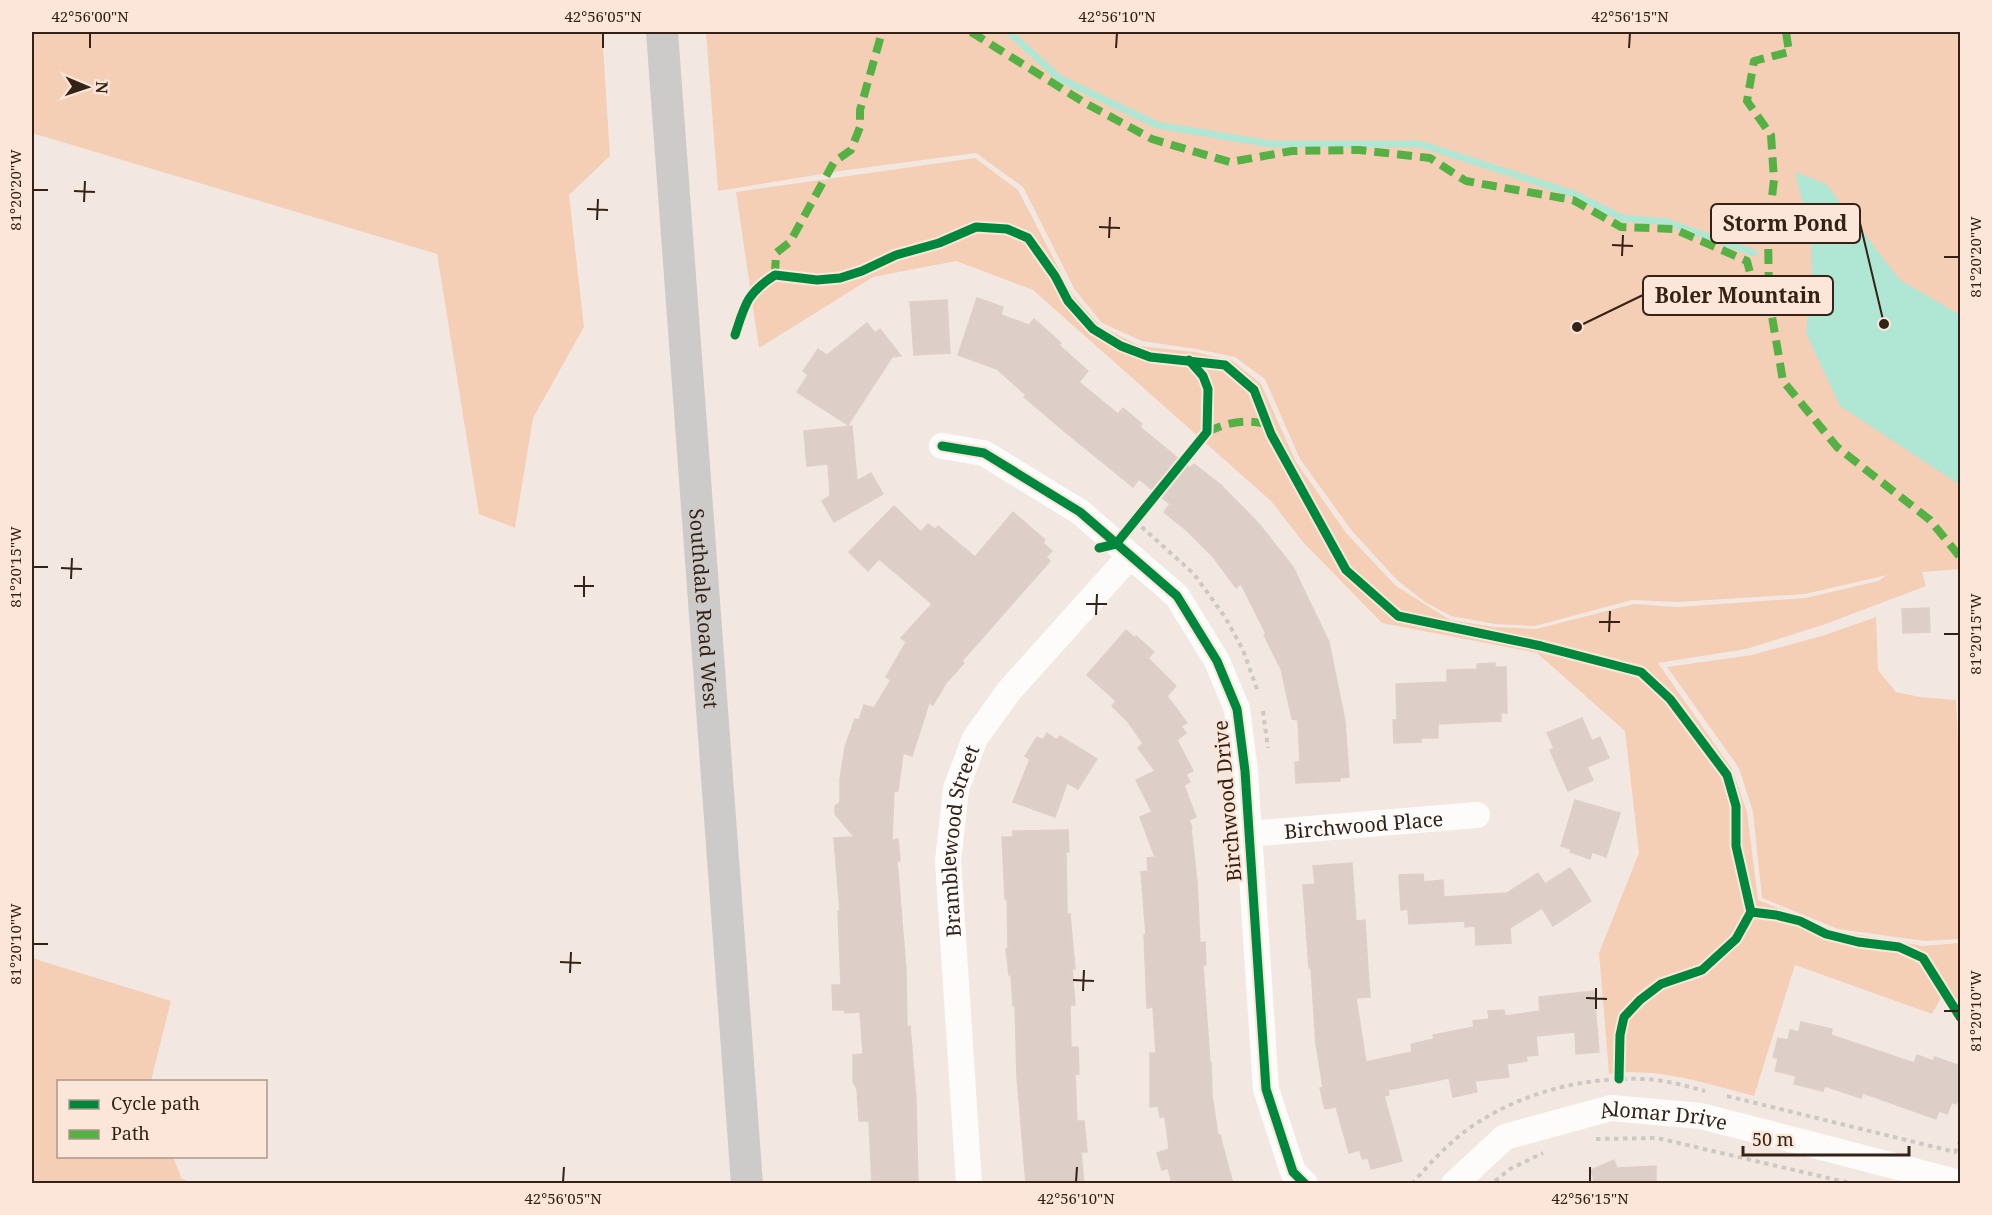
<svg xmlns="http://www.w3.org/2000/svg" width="1992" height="1215" font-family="'Noto Serif',serif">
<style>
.green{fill:#f4cfb6}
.water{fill:#afe6d4}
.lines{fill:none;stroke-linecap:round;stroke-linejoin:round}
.stream{stroke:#afe6d4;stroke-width:7}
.building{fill:#ddcfc8;stroke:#dfcfc9;stroke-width:1.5}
.path{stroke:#cec8c4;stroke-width:4;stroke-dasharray:4.5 4.5;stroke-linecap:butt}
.minor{stroke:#fdfcfa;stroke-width:26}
.major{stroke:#cdcbc9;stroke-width:32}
.quiet{stroke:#56b145;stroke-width:8;stroke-dasharray:15 8;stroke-linecap:butt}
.cycleway-casing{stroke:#fbe6d9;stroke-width:13}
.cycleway{stroke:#00873e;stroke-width:9}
.ticks{fill:none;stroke:#352216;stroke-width:2}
.labels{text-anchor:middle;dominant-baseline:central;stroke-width:4.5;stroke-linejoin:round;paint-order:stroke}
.street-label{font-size:20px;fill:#352216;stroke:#fbe6d9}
.leader{fill:none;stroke:#352216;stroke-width:2}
.callout-dot{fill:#352216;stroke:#fbe6d9;stroke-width:2}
.callout{fill:#fbe6d9;stroke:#352216;stroke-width:2}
.callout-label{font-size:21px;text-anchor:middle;font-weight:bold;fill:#352216}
.neatline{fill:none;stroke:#352216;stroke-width:2}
.ticks-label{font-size:15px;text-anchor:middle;fill:#352216}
</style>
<rect width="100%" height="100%" fill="#f3e8e1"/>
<g class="green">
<path d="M32 32H602L610 156 569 195 584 327 533 418 515 528 479 514 437 254 32 133Z"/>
<path d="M706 32H1960V569L1922 572 1926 586 1823 625 1746 649 1658 663 1732 769 1747 812 1758 900 1836 931 1923 946 1960 943V1010L1941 998 1932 1014 1795 965 1754 1096C1707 1084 1657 1067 1609 1074L1599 953 1639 853 1625 731 1537 653 1382 623 1303 542 1271 501 1033 290 956 261 873 277 759 348 736 192 975 158 1018 190 1072 294 1100 326 1140 346 1195 352 1233 361 1261 384 1296 462 1347 534 1396 586 1450 620 1494 627 1536 629 1634 604 1678 607 1806 598 1878 581 1887 575 1805 594 1678 602 1632 600 1535 626 1495 624 1451 616 1425 602 1397 580 1352 531 1300 459 1265 379 1235 357 1196 349 1142 341 1102 323 1075 290 1023 187 976 153 847 170 718 191Z"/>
<path d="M1876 617 1878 670 1896 692 1920 697 1956 700 1960 787V939L1925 941 1838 929 1762 898 1753 812 1739 768 1667 667 1752 655 1825 635Z"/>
<path d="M32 958 171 1001 151 1081 58 1082V1156L173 1157 182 1179 194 1183H32Z"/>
</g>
<path class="water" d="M1795 172 1826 184 1900 280 1960 315V485L1840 406 1806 333 1812 280 1811 237Z"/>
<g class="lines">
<g class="stream">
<path d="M1009 32 1059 78 1157 125 1270 144H1420L1574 194 1622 218 1667 222 1754 253"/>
<path d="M1803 278 1812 280"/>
</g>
</g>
<g class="building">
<path d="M977 298 1003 307 1001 315 1029 325 1034 319 1061 343 1059 345 1088 371 1079 382 1118 414 1123 408 1142 424 1140 427 1190 468 1194 464 1221 485 1259 524 1293 567 1329 642 1345 721 1349 777 1340 778V781L1296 783 1295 762H1300L1298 720 1292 719 1281 669 1264 635 1266 634 1241 584 1236 588 1214 558 1186 530 1164 512 1170 504 1139 479 1133 487 1064 431 1024 397 1026 395 997 369 958 355Z"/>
<path d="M947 300 950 353 914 355 910 302Z"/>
<path d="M867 323 875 333 880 329 901 356 892 357 848 425 797 392 808 375 803 371 818 349 827 355Z"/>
<path d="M852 426 857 481 871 473 883 494 834 522 822 501 830 496 828 464 807 466 804 431Z"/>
<path d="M894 506 921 532 928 524 935 529 938 526 975 557 1013 512 1045 540 1043 543 1052 551 1046 557 1050 561 962 661 964 663 946 683 933 705 929 703 912 756 903 753 898 791H894L892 840 898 839 900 861H897L906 970 907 1027 910 1026 916 1099 918 1184H872L869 1121H859L857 1089 853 1082V1055L863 1054 860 1012 845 1013V1010H833L832 985H841L838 911H840L834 838 854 837 835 814V806L840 802V779L845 747 855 719 859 720 864 705 874 708 891 680 886 677 906 642 901 638 932 604 879 559 868 571 849 552Z"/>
<path d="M1929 608 1930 632 1903 633 1902 609Z"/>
<path d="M1126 630 1135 638 1136 636 1154 652 1148 658 1176 686 1167 696 1187 723 1181 726 1186 733 1177 740 1193 771 1186 774 1190 782 1184 785 1196 817 1189 820 1192 828 1191 829 1197 881 1200 943 1205 942 1206 965H1203L1210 1063H1211L1212 1095 1218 1135H1220L1233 1184H1172L1168 1168 1162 1170 1157 1153 1169 1149 1165 1117H1160L1158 1106 1150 1107V1053H1156L1153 1007 1147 1008 1144 935H1146L1141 872 1148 871 1147 858 1155 857 1140 817 1152 812 1136 780 1155 771 1138 748 1143 743 1128 722 1112 706 1116 701 1087 675Z"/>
<path d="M1495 663V667H1506L1507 713H1501V721L1438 724V738H1421V742L1394 743 1393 720H1397L1396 684 1447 682V670L1477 669V664Z"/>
<path d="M1582 718 1592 741 1600 737 1609 758 1587 767 1593 780 1568 791 1550 750 1554 748 1547 733Z"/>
<path d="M1047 733 1057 740 1060 736 1097 759 1078 789 1067 783 1055 817 1013 802 1030 759 1025 756 1037 737 1043 740Z"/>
<path d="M1575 800 1620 813 1606 857 1592 852 1590 859 1570 852 1571 849 1561 846Z"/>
<path d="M1068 830 1069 852H1066L1067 914H1070L1075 969H1072L1075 1005H1070L1071 1047H1078L1079 1074H1075L1077 1121H1084L1087 1152H1081L1084 1184H1026L1017 1077 1015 1006H1013L1011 975H1009L1006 949H1008L1007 899H1005L1002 837H1013V831Z"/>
<path d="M1352 863 1356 921 1365 920 1368 970 1370 997 1356 998 1366 1062 1412 1052 1411 1044 1434 1039 1433 1035 1474 1027 1473 1021 1489 1019 1488 1011 1504 1010 1505 1016 1540 1011 1539 997 1594 991 1599 1052 1576 1054 1575 1032 1536 1036 1538 1055 1526 1056 1527 1061 1507 1064 1509 1077 1475 1081 1477 1092 1453 1097 1449 1078 1388 1090 1389 1095 1384 1096 1402 1161 1371 1169 1368 1158 1362 1159 1360 1150 1349 1153 1336 1107 1325 1109 1320 1088H1323L1316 1044 1311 968H1309L1303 885 1315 884 1313 866Z"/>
<path d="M1570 868 1591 901 1553 926 1542 908 1510 928 1511 943 1476 945 1475 926 1465 927V921L1409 924 1408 909 1401 910 1399 875 1423 874 1424 882 1443 880 1444 897 1507 893 1538 873 1545 884Z"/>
<path d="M1801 1022 1832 1029 1831 1035 1914 1063 1917 1055 1933 1061 1935 1057 1960 1066V1092L1956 1104 1952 1102 1947 1114 1939 1111 1936 1119 1863 1093 1861 1098 1825 1086 1823 1091 1794 1084 1796 1076 1775 1071 1778 1059 1773 1057 1778 1038 1788 1040 1790 1030 1799 1032Z"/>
<path d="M1614 1160 1617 1168 1656 1166V1184H1595L1591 1170Z"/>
</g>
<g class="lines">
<g class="path">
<path d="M1135 521 1194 574 1225 617 1243 650 1258 692"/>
<path d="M1263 711 1268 748"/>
<path d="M1727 1096 1955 1152 1960 1142"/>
<path d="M1596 1139 1657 1138 1854 1184"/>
<path d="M1495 1181 1510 1169 1543 1153"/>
<path d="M1412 1184C1428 1165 1445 1147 1464 1132 1515 1094 1580 1077 1642 1079 1664 1079 1685 1086 1705 1091"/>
</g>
<g class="minor">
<path d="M942 446 984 453 1080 512 1177 596 1217 661 1237 709 1245 771 1266 1089 1293 1172 1305 1184"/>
<path id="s1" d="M1248 834 1477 815"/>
<path id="s2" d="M969 1184 948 861 956 789 975 738 1009 691 1130 556"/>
<path id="s3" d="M1454 1184 1505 1137 1611 1108 1701 1116 1960 1183"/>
</g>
<path class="major" id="s4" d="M662 32 747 1184"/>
<g class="quiet">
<path d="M971 32 1085 103 1152 139 1230 162 1292 151 1359 150 1430 158 1466 181 1573 200 1621 227 1674 229 1747 261 1756 296 1769 299"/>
<path d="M1786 32 1789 52 1754 61 1747 101 1771 135 1774 180 1768 231 1769 299 1783 381 1837 447 1930 520 1960 557"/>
<path d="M775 275 776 253 790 242 834 162 851 150 860 127V110L882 32"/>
<path d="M1207 432C1229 422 1243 419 1267 424"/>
</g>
<g class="cycleway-casing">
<g id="cycleway">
<path d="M735 335C745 304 747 293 775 275L817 280 840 278 862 271 896 255 939 243 976 227 1007 229 1028 238 1055 276 1068 301 1093 329 1121 346 1150 357 1225 365 1254 390 1271 434 1346 570 1398 616 1541 646 1641 672 1670 699 1727 775 1736 806V846L1751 912 1776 915 1800 921 1826 934 1858 942 1899 947 1923 958 1960 1017"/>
<path d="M942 446 984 453 1080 512 1177 596 1217 661 1237 709 1245 771 1266 1089 1293 1172 1305 1184"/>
<path d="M1099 548 1116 544 1207 432 1208 389 1203 376 1189 360"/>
<path d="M1619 1079 1620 1035 1624 1017 1640 1000 1661 984 1702 970 1736 939 1751 912"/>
</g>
</g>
<use href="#cycleway" class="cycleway"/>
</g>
<path class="ticks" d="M90 48V33M603 48V33M1116 48 1117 33M1629 48 1630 33M33 190H48M74 191 95 192M84 202 85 181M587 209 608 210M597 220 598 199M1099 227 1120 228M1109 238 1110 217M1612 245 1633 246M1622 256 1623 235M1944 257H1959M33 567H48M61 568 82 569M71 579 72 558M574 586H594M584 597V576M1086 604H1107M1096 615 1097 594M1599 622H1620M1609 632 1610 611M1944 634H1959M33 944H48M560 962 581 963M570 973 571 952M1073 980 1094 981M1083 991 1084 970M1586 998 1607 999M1596 1009V988M1944 1011H1959M563 1182 564 1167M1076 1182 1077 1167M1590 1182V1167"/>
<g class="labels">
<g class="street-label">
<text stroke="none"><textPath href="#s4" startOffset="578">Southdale Road West</textPath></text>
<text transform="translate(1227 801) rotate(-95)">Birchwood Drive</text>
<text stroke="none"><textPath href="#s1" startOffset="116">Birchwood Place</textPath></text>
<text stroke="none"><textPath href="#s2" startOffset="345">Bramblewood Street</textPath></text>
<text stroke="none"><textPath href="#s3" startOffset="232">Alomar Drive</textPath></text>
</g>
</g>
<path class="leader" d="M1884 324L1860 223M1577 327L1643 295"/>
<g class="callout-dot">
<circle cx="1884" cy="324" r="6"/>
<circle cx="1577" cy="327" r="6"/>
</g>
<g class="callout">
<rect x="1711" y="204" width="149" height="39" rx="6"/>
<rect x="1643" y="276" width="190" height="39" rx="6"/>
</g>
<g class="callout-label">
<text x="1785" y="231">Storm Pond</text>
<text x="1738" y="303">Boler Mountain</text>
</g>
<rect width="1992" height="1215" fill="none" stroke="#fbe6d9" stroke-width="66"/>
<rect x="57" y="1080" width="210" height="78" fill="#fbe6d9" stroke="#ac988b" stroke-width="1.5"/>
<rect x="69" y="1100" width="30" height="9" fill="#00873e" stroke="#ac988b" stroke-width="1.5"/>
<text x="111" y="1110" font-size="18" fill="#352216">Cycle path</text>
<rect x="69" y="1130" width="30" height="9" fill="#56b145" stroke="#ac988b" stroke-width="1.5"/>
<text x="111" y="1140" font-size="18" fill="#352216">Path</text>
<g transform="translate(87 87) rotate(92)" stroke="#fbe6d9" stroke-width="4.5" paint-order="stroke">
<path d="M0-4.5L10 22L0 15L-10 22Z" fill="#352216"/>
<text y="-9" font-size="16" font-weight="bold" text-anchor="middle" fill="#352216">N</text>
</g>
<path d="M1743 1146v9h166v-9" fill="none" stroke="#352216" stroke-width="3"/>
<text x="1752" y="1146" font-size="18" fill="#352216" stroke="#fbe6d9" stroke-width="4.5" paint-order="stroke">50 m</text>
<rect x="33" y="33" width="1926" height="1149" class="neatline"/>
<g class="ticks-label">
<text x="90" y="22">42°56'00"N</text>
<text x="603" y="22">42°56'05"N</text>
<text x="1117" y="22">42°56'10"N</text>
<text x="1630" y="22">42°56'15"N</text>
<text transform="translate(16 190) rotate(-90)" y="5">81°20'20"W</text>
<text transform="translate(1976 257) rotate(-90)" y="5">81°20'20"W</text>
<text transform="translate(16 567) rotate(-90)" y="5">81°20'15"W</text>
<text transform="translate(1976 634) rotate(-90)" y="5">81°20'15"W</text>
<text transform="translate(16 944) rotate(-90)" y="5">81°20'10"W</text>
<text transform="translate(1976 1011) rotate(-90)" y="5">81°20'10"W</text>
<text x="563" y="1204">42°56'05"N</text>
<text x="1076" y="1204">42°56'10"N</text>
<text x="1590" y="1204">42°56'15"N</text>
</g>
</svg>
